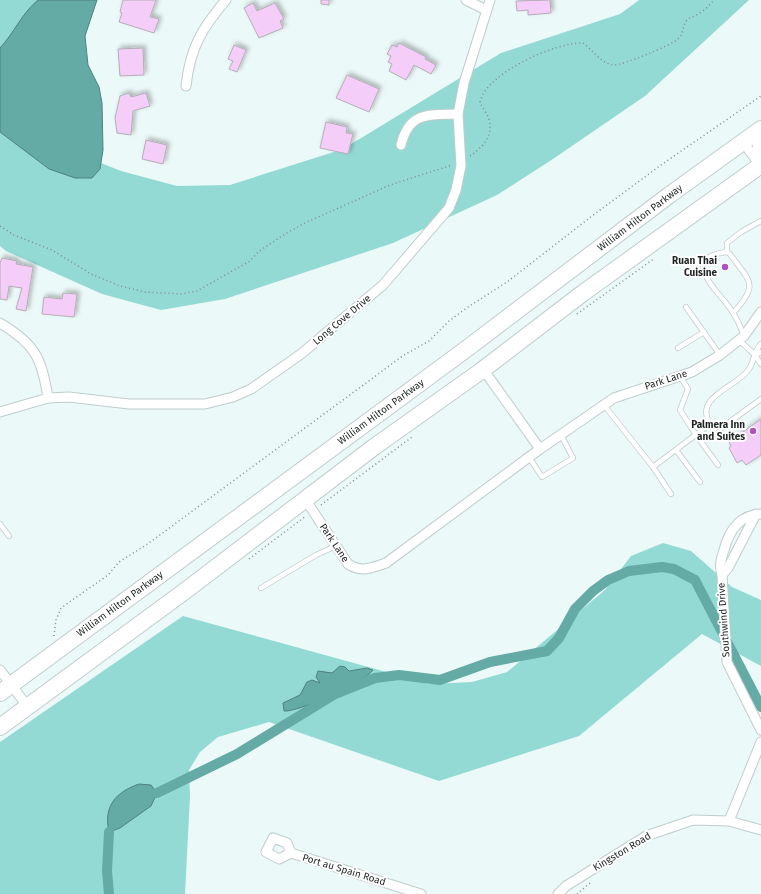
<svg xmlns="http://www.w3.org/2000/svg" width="761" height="894" font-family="'Fira Sans',sans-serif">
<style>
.green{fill:#94dad4}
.water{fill:#64aaa5;stroke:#4f827e}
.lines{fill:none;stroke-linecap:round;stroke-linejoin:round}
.canal{stroke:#64aaa5;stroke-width:10}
.building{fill:#f4cdf9;stroke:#b6aeb7;filter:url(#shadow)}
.lane-casing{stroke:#bfcdcc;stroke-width:6}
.street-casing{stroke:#bfcdcc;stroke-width:11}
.highway-casing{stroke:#bfcdcc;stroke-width:18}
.path{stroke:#818b8a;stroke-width:1.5;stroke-dasharray:1 3;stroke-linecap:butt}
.lane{stroke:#fff;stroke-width:4.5}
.street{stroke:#fff;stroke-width:9}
.highway{stroke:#fff;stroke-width:16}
.poi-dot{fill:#af53bd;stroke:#fff;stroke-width:1.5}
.labels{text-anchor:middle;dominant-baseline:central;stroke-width:4;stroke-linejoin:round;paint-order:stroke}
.street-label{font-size:10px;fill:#1e2423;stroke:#fff}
.poi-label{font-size:10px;font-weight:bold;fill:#1e2423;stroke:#fff;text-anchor:end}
</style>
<defs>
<filter id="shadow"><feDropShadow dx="2.5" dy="-2.5" stdDeviation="2" flood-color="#0004"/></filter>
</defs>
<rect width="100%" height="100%" fill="#ebf9f8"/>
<g class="green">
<path d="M0 0H86L0 80Z"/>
<path d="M639 0H749L645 96 553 159 497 195 393 243 225 299 161 310 102 294 6 251 0 246V128L66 149 121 171 177 186 230 185 343 149 501 53 620 14Z"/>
<path d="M663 543 691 551 732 587 761 600V666L702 634 579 736 439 781 269 722 218 737 200 752 189 770 190 796 185 894H0V742L183 616 430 684 472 682 507 672 605 590 631 556Z"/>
</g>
<g class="water">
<path d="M38 0H97L85 36 88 65 99 87 102 103 103 150 100 169 92 178H75L49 169 0 132V48C14 33 22 13 38 0Z"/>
<path d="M340 666 345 667 349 671 367 668 373 670C366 681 297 713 284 711L283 703 300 695 307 682 312 680 320 683 316 677 318 671 332 673Z"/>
<path d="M139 784 151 785 157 793 151 806 120 828 109 832C103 806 116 792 139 784Z"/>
</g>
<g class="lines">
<g class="canal">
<path d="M157 793 237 754 335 694 375 678 399 675 440 680 490 662 547 651 559 638 575 609 593 591 608 580 629 571 662 567 674 569 695 580 761 707"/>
<path d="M109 894 107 871 109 832"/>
</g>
</g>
<g class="building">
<path d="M123 0H156L150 17 159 19 154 33 119 22 122 13 120 12Z"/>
<path d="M321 0H329V5L321 4Z"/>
<path d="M550 0 551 13 528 15V10L517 11 516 1Z"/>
<path d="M253 3 257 11 275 3 284 19 280 21 283 28 259 38 244 8Z"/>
<path d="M399 43 426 57 425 59 436 65 431 74 414 65 406 80 389 71 392 64 388 62 391 56 387 54 392 45 397 47Z"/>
<path d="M234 45 246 50 237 72 229 69 233 61 228 59Z"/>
<path d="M143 48 144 75 120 76 118 49Z"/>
<path d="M347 75 379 89 369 112 336 98Z"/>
<path d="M129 93 131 97 146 93 150 106 133 111 131 135 117 133 115 118 120 96Z"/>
<path d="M326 122 347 127 346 133 353 134 348 154 320 148Z"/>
<path d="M146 140 167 145 163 164 142 159Z"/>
<path d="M2 258 17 261 16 264 33 267 26 311 16 309 22 288 9 286 7 300 0 299V263Z"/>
<path d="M63 293 77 294 74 317 42 314 44 297 62 299Z"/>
<path d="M761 419V455L746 465 742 460 737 463 729 448 731 446 729 442Z"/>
</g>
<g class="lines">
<g class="lane-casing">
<g id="lane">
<path d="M727 252V243L741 232 761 221"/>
<path d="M686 307 720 355"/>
<path d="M733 313C760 284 750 282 730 254L727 252C717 253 709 255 703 262 703 283 724 297 733 313 738 320 741 328 744 336"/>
<path d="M739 340 755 355 761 352"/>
<path d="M678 348 704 332"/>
<path d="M755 355 761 364"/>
<path d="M680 376 688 389 680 410 696 435 718 465"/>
<path d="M604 405 653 467 710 424 720 429 761 399"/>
<path d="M710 424C693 396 738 387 749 369 754 362 754 350 761 344"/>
<path d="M676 450 700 482"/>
<path d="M529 457 542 477 573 458 561 435"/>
<path d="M653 467 671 494"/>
<path d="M0 524 9 536"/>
<path d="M261 588 316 555 336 546"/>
</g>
</g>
<g class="street-casing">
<g id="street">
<path d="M466 0 486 10"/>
<path d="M186 86C190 48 202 28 226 0"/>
<path d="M743 142 760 165"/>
<path d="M401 145C409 111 429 115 458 114"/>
<path d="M0 323C35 344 42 358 48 398"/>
<path d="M483 369 540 449"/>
<path d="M0 412 48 398 69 397 129 404H205L233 397 251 389 301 354 383 285 449 208 456 190 461 166 458 114 464 83 490 0"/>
<path d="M305 499 348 564C362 573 371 568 386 563L540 449 614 398 692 372 720 355 744 336 761 312"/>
<path d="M761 514C739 515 729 531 724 550 721 559 719 566 722 575L727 662 761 730"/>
<path d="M722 575 728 568 756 514"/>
<path d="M0 670 28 707"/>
<path d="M729 821 761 742"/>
<path d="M291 853 287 843 273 838 266 852 279 859 291 853 421 894"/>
<path d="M558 894 566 886 646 836 693 820 729 821 761 830"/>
</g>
</g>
<g class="highway-casing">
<g id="highway">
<path d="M760 166 761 143"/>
<path d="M0 693 465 350 668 196 761 129"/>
<path d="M0 727 185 591 374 447 481 371 583 293 761 165"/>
</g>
</g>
<g class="path">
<path d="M470 156C482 148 494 136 489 119 487 113 482 108 480 102 486 73 556 42 583 43 593 50 600 63 613 65 621 66 672 45 678 39 684 34 682 26 687 20 690 17 694 17 698 14 704 11 710 5 714 0"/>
<path d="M0 226 14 235 52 250 91 274 120 286 145 292 181 294 197 291 250 261 258 252 285 234 307 222 390 185 452 165"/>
<path d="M577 314 655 258"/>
<path d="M321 505 412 437"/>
<path d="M249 559 306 516"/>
<path d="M54 636 56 620 61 608 108 575 119 562 149 543 404 355 429 341 449 321 468 307 507 282 592 216 661 165 761 96"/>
<path d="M577 894 590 883"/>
</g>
<use href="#lane" class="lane"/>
<use href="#street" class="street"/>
<use href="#highway" class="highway"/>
</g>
<g class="poi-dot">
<circle cx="725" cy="267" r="4"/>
<circle cx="753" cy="431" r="4"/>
</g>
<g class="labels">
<g class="street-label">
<text transform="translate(640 218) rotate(-37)">William Hilton Parkway</text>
<text transform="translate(342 320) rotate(-40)">Long Cove Drive</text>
<text transform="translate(666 380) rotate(-18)">Park Lane</text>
<text transform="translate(381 412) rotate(-36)">William Hilton Parkway</text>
<text transform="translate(334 543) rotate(56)">Park Lane</text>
<text transform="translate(120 604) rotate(-36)">William Hilton Parkway</text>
<text transform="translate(724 620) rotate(-94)">Southwind Drive</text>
<text transform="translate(622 852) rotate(-31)">Kingston Road</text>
<text transform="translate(344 870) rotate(17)">Port au Spain Road</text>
</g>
<g class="poi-label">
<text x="717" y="261">Ruan Thai<tspan x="717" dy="12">Cuisine</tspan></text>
<text x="745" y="425">Palmera Inn<tspan x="745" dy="12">and Suites</tspan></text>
</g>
</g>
</svg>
